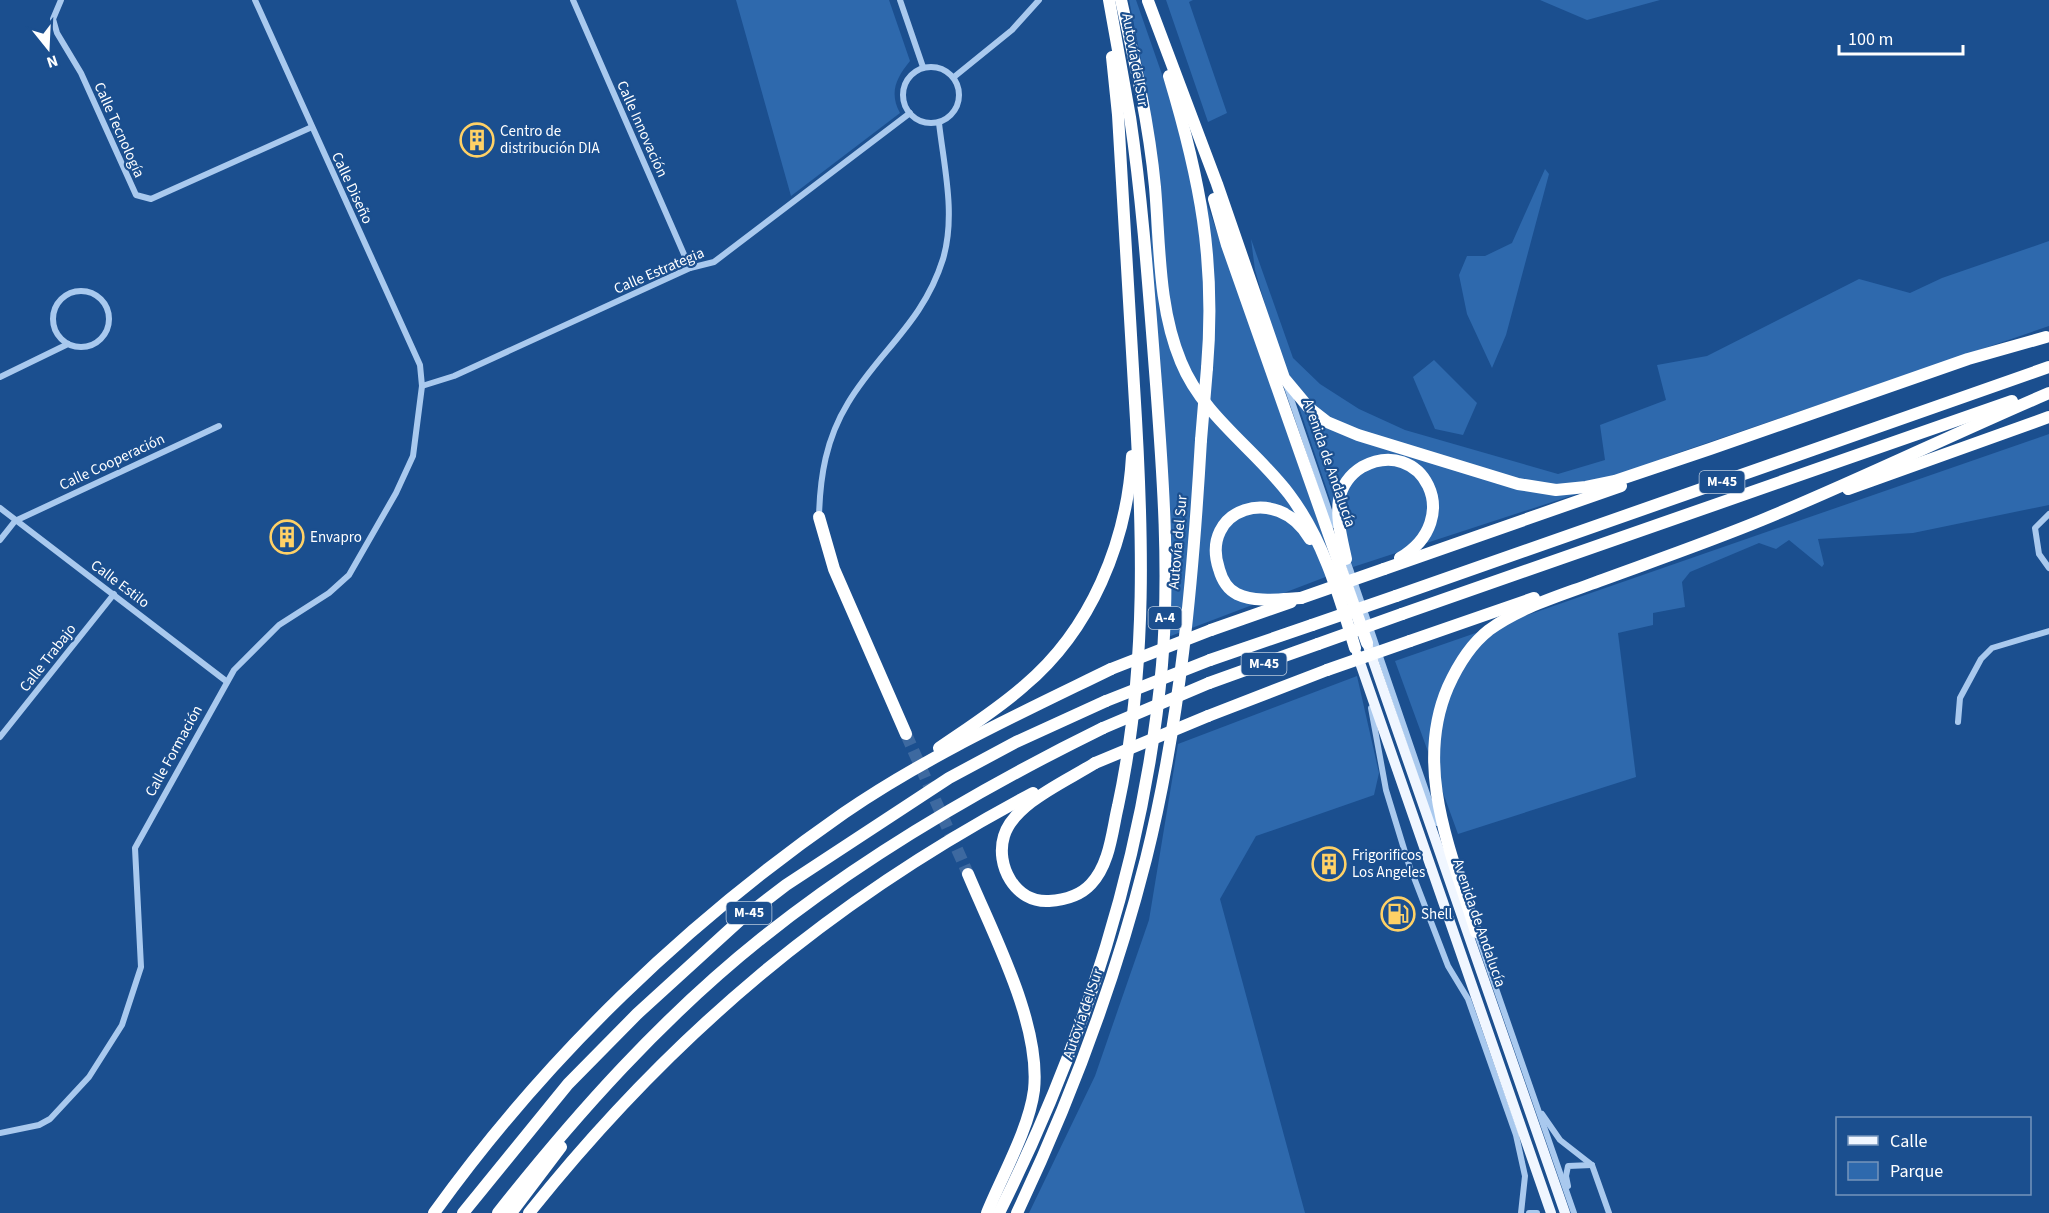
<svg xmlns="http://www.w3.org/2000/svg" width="2049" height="1213" font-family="'Source Sans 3',sans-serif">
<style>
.green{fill:#2e69ad}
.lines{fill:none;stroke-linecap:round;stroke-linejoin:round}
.motorway-tunnel{stroke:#3d69a0;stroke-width:12;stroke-dasharray:12 6;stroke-linecap:butt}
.minor{stroke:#a9c9ee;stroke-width:6}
.primary{stroke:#f0f6ff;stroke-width:10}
.motorway{stroke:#fff;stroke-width:12}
.motorway-bridge{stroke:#fff;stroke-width:12}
.labels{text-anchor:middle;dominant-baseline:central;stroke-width:4.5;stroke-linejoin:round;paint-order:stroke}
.shield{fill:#1b4f8f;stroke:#bbcadd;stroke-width:1.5}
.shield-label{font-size:14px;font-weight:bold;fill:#fff}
.street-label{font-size:15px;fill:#fff;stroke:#1b4f8f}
.poi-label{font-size:15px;fill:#fff;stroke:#1b4f8f;text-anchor:start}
</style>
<rect width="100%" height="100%" fill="#1b4f8f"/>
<g class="green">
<path d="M736 0H889L910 61C896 78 889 93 900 113L791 196Z"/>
<path d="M1129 0H1136L1336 573 1168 637 1164 414 1152 276 1148 94Z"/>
<path d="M1166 0H1193L1189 2 1227 113 1208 122Z"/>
<path d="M1540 0H1660L1587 20Z"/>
<path d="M1545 169 1549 174 1506 335 1492 368 1467 314 1459 275 1467 256H1485L1512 243Z"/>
<path d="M1251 239 1293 358 1320 384 1359 409 1405 430 1558 474 1605 460 1600 425 1666 400 1657 365 1707 356 1859 279 1910 293 1942 278 2049 241V326L1669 456 1580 493 1353 567 1269 318 1255 270Z"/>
<path d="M1434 360 1477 403 1463 435 1435 429 1413 377Z"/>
<path d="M2049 434V505L1913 533 1818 539 1824 564 1822 567 1789 540 1776 549 1759 543 1690 572 1682 582 1685 607 1653 613V625L1618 633 1636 777 1458 834 1395 661Z"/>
<path d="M1357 676 1379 773 1374 795 1256 836 1220 899 1305 1213H1029L1095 1076 1149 920 1178 744Z"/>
</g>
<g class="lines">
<path class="motorway-tunnel" d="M906 734 968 874"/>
<g class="minor">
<path d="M61 0 53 19 57 33 81 73 136 195 151 199 312 127"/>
<path d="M573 0 690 268"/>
<path d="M900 0 923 67"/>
<circle cx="931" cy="95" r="28"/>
<path d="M954 77 1012 30 1039 0"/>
<circle cx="81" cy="319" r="28"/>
<path d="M0 377 68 344"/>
<path d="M422 386 454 376 690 268 714 262 910 113"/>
<path d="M1287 387 1334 525"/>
<path d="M0 508 226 681"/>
<path d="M2049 514 2035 528 2039 554 2049 568"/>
<path d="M819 517C820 476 826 439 848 403 879 351 923 323 943 259 956 215 944 167 939 123"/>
<path d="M0 540 15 521 219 426"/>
<path d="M1346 557 1437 823"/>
<path d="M1371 708 1386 790 1408 862 1448 966 1468 999 1516 1135 1525 1176 1521 1213"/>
<path d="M1958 722 1960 698 1981 659 1992 648 2049 631"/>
<path d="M0 737 114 594"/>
<path d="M1476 931 1574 1213"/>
<path d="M1542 1114 1560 1140 1592 1165 1609 1213"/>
<path d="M0 1133 39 1125 50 1119 89 1077 122 1025 141 967 135 848 234 670 279 625 329 593 349 575 396 493 413 456 422 386 420 365 255 0"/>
<path d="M1568 1186 1566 1176 1568 1166 1592 1165"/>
<path d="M1529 1213H1537"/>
</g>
<g class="primary">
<path d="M1367 643 1565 1213"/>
<path d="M1357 654 1551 1213"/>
</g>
<g class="motorway">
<path d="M1121 0C1135 62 1149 124 1155 187 1160 245 1158 307 1181 362 1203 416 1255 449 1289 494 1323 539 1339 595 1355 648"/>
<path d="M1148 1 1217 184 1284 378 1309 408 1327 422 1358 435 1518 484 1556 490 1586 487 1615 481 1710 449 1968 359 2046 337"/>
<path d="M1169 76C1200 179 1216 260 1207 368"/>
<path d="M1214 199 1227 245 1367 643"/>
<path d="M1848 489 2049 417"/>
<path d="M819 517 834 569 906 734"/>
<path d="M1346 559C1342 540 1336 519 1339 500 1342 485 1349 475 1362 467 1422 435 1466 519 1400 558"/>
<path d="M1384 569 1621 486"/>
<path d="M1396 596 2049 367"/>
<path d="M1301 598C1280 599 1256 603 1237 594 1227 589 1222 580 1219 569 1199 509 1277 482 1310 539"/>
<path d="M1402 614 2012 401"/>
<path d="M1211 630 1291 602"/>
<path d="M1410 641 1534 598"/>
<path d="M1210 660 1312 625"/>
<path d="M1209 683 1318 644"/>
<path d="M1208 716 1327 670"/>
<path d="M939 748C968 728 998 709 1024 686 1091 630 1127 542 1132 456"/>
<path d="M1095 763C1067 781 1014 803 1004 836 995 865 1015 903 1049 901 1065 900 1080 896 1091 884 1110 864 1112 831 1118 806 1148 667 1143 527 1134 386 1129 296 1123 206 1118 115L1112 57"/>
<path d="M968 874C993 934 1041 1024 1034 1090 1029 1129 1002 1176 987 1213"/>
<path d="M1476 932C1452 854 1413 768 1448 687 1457 667 1471 644 1489 630 1519 608 1556 597 1591 584 1648 563 1706 543 1762 520 1859 480 1953 434 2049 393"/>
<path d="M434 1213C546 1057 687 922 844 813 927 756 1021 713 1111 669"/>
<path d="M463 1213 568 1084 637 1014 739 921 786 885 949 778 1016 742 1106 701"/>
<path d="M498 1213C577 1113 663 1017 762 938 867 854 983 787 1103 728"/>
<path d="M511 1213 561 1147"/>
<path d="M529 1213C672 1034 831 900 1033 793"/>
<path d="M999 1213C1084 1043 1145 855 1162 665 1170 572 1163 477 1156 384 1149 295 1143 205 1130 117 1123 78 1116 39 1109 0"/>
<path d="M1017 1213C1071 1099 1115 981 1146 859 1180 723 1193 580 1201 440"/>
</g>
<g class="motorway-bridge">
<path d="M1201 440 1207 368"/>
<path d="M1301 598 1384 569"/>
<path d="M1312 625 1396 596"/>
<path d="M1318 644 1402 614"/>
<path d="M1111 669 1211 630"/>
<path d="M1327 670 1410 641"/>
<path d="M1106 701 1210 660"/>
<path d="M1103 728 1209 683"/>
<path d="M1095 763 1208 716"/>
</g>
</g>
<defs>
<g id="building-ring" transform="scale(1.725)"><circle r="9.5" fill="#1b4f8f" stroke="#ffd166" stroke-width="1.5"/><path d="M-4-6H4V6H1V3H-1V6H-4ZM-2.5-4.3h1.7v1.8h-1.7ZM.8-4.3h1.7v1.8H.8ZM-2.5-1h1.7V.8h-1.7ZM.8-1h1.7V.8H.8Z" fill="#ffd166"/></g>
<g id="fuel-ring" transform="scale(1.725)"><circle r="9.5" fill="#1b4f8f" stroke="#ffd166" stroke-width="1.5"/><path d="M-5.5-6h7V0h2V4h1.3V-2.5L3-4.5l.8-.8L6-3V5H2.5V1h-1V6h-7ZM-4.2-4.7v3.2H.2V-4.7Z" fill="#ffd166"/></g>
</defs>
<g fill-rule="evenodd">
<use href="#building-ring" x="477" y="140"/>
<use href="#building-ring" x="287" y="537"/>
<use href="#building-ring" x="1329" y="864"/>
<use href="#fuel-ring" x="1398" y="914"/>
</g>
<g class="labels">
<g class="shield">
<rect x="1699.5" y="471" width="45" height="22" rx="4.5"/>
<rect x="1148.5" y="607" width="33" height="22" rx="4.5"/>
<rect x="1241.5" y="653" width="45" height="22" rx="4.5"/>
<rect x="726.5" y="902" width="45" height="22" rx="4.5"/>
</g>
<g class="shield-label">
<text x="1722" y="482">M-45</text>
<text x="1165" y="618">A-4</text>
<text x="1264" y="664">M-45</text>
<text x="749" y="913">M-45</text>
</g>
<g class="street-label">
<text transform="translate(1135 60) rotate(80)">Autovía del Sur</text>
<text transform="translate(642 129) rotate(66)">Calle Innovación</text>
<text transform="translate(119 130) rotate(66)">Calle Tecnología</text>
<text transform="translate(352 188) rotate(65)">Calle Diseño</text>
<text transform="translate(659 271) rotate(-23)">Calle Estrategia</text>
<text transform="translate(112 462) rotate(-25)">Calle Cooperación</text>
<text transform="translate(1329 463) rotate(71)">Avenida de Andalucía</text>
<text transform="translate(1178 542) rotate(-85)">Autovía del Sur</text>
<text transform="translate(120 584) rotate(37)">Calle Estilo</text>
<text transform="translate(48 658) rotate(-52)">Calle Trabajo</text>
<text transform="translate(174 751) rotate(-61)">Calle Formación</text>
<text transform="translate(1479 923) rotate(71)">Avenida de Andalucía</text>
<text transform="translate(1083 1014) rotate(-71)">Autovía del Sur</text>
</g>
<g class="poi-label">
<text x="500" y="131">Centro de<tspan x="500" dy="17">distribución DIA</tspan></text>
<text x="310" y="537">Envapro</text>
<text x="1352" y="855">Frigorificos<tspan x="1352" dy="17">Los Angeles</tspan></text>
<text x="1421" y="914">Shell</text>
</g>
</g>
<rect x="1836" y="1117" width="195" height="78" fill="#1b4f8f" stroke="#7695bc" stroke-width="1.5"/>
<rect x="1848" y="1136" width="30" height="9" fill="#f0f6ff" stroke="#7695bc" stroke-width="1.5"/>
<text x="1890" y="1147" font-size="18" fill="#ffffff">Calle</text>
<rect x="1848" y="1162" width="30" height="18" fill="#2e69ad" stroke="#7695bc" stroke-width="1.5"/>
<text x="1890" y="1177" font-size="18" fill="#ffffff">Parque</text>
<g transform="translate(48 48) rotate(162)" stroke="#1b4f8f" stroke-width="4.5" paint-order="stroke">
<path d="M0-4.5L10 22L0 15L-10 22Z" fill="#ffffff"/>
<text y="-9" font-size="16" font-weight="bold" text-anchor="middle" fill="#ffffff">N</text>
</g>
<path d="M1839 45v9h124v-9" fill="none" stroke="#ffffff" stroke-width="3"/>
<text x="1848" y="45" font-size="18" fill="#ffffff" stroke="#1b4f8f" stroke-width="4.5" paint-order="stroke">100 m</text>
</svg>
